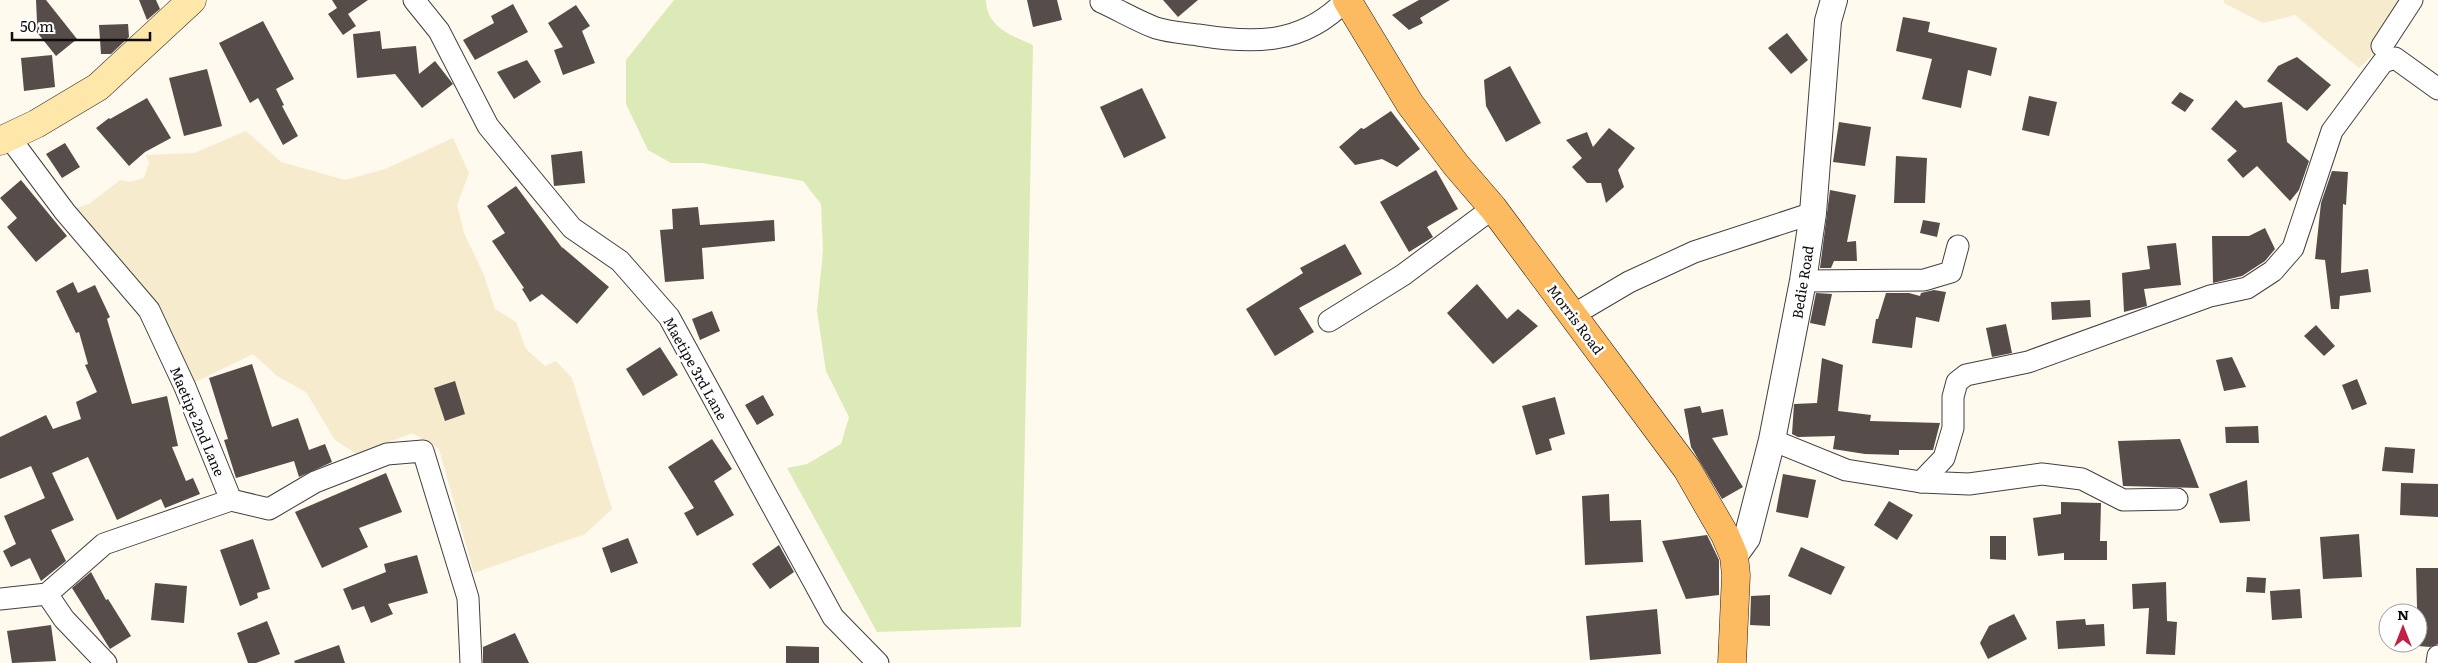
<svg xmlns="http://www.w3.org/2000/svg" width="2438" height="663" font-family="Literata,serif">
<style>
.farmland{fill:#f6ebcd}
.green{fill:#dbeab6}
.building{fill:#564c49}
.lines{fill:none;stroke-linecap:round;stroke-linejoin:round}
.minor-casing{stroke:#404040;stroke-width:23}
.tertiary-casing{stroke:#404040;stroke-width:28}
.secondary-casing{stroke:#2f2f2f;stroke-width:29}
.primary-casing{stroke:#1e1e1e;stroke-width:29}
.minor{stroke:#fff;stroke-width:21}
.tertiary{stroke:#fff;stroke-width:26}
.secondary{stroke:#ffe6a9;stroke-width:28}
.primary{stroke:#fcbb61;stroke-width:28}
.labels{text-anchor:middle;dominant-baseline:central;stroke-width:5;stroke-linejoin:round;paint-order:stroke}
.street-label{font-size:14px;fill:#0d0d0d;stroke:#fff}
</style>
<rect width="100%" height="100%" fill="#fff9ee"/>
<g class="farmland">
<path d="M2224 0H2412L2382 46 2359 68 2295 15 2263 23 2224 3Z"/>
<path d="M246 131 281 162 345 180 385 169 453 138 469 173 457 205 464 233 484 275 495 309 516 322 526 349 545 366 556 361 572 378 612 509 585 534 474 573 439 449 412 433 358 455 335 440 306 392 277 376 253 354 185 387 149 310 65 212 89 204 120 180 129 182 144 178 149 163 146 155 194 153Z"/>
</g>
<path class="green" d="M674 0H986C986 27 1012 36 1033 45L1021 627 877 632 787 468 807 464 841 444 849 417 826 371 817 311 823 251 821 204 803 181 703 163H671L648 150 626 104V60Z"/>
<g class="building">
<path d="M36 0H46L77 39 56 56 32 26 37 22Z"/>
<path d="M139 0H156L160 9 147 20Z"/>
<path d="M332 0H368L348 14 356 26 343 35 328 14 337 8Z"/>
<path d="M1027 0H1057L1062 20 1033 27Z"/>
<path d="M1163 0H1198L1178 17Z"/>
<path d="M1419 0H1450L1420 18 1423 23 1409 30 1392 15Z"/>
<path d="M513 4 528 32 475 60 463 40 494 23 491 16Z"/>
<path d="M576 5 590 26 582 31 595 63 563 75 554 50 563 47 548 23Z"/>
<path d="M1903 17 1930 22 1928 32 1997 48 1991 76 1968 70 1961 108 1922 99 1932 59 1896 51Z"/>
<path d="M263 21 294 79 276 89 284 105 282 106 298 136 283 145 258 98 250 103 219 43Z"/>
<path d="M128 24 129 37 111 54H101L99 25Z"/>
<path d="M380 31 382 49 416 46 419 74 435 61 453 84 422 108 395 74 357 78 353 34Z"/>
<path d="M1787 33 1808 60 1791 74 1768 48Z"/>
<path d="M52 55 55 87 24 91 21 58Z"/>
<path d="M2297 57 2331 85 2307 111 2267 81 2278 66Z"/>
<path d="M527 60 541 82 514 99 497 72Z"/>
<path d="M1510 66 1541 123 1506 142 1486 106 1484 80Z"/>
<path d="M207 69 222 126 184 136 169 78Z"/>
<path d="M1142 88 1166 138 1124 158 1100 107Z"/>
<path d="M2180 92 2194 100 2185 112 2171 103Z"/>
<path d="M2029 96 2057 102 2049 136 2022 130Z"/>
<path d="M147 98 171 138 145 152 129 166 96 128 109 118 110 119Z"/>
<path d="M2236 100 2244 108 2282 102 2287 142 2309 161 2299 190 2290 201 2257 166 2243 178 2227 160 2237 151 2211 129Z"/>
<path d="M1391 111 1420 149 1397 167 1382 159 1355 165 1339 147 1361 128 1364 129Z"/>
<path d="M1839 122 1871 127 1865 166 1833 162Z"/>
<path d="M1609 128 1635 148 1618 170 1624 187 1606 203 1601 183H1587L1572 167 1582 158 1566 140 1587 132 1593 147Z"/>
<path d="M65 143 80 167 62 178 46 154Z"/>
<path d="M582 151 585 183 554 186 551 155Z"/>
<path d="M1896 156 1927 158 1925 203H1894Z"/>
<path d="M1436 170 1458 209 1427 227 1433 237 1409 252 1380 202Z"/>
<path d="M2332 171 2348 172 2346 205 2343 204 2341 273 2368 269 2371 292 2340 296 2339 309H2331L2325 260 2315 259 2321 203Z"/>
<path d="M21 180 67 236 36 262 7 227 17 218 0 198Z"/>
<path d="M516 186 563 249 562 247 609 287 577 324 542 294 530 302 522 289 524 288 492 241 505 233 487 206Z"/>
<path d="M1830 190 1856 195 1847 242 1856 241 1857 261H1834L1831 268H1820Z"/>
<path d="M698 207 700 225 774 220 775 241 702 248 704 279 665 282 660 230 673 229 672 209Z"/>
<path d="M1923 220 1940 223 1937 237 1920 233Z"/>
<path d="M2265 228 2275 249 2265 261 2242 276 2213 283 2212 236H2249Z"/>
<path d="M2176 243 2181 285 2144 289 2147 306 2124 312 2122 273 2150 269 2147 246Z"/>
<path d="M1345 244 1362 274 1299 308 1314 332 1275 356 1246 309 1303 273 1300 268Z"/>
<path d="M73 282 78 293 95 285 110 317 107 319 132 404 167 396 178 446 172 447 186 481 193 478 200 494 165 508 161 499 117 520 88 457 52 473 74 520 51 530 66 561 41 581 30 558 11 567 3 551 16 544 4 516 45 498 31 466 0 479V437L46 415 53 429 81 419 76 402 97 392 85 365 88 364 79 332 76 333 56 291Z"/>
<path d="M1477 284 1507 319 1518 309 1538 326 1493 364 1447 313Z"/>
<path d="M1934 290 1946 292 1939 322 1916 317 1912 348 1872 343 1876 319H1878L1886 293H1909L1920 296 1921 293Z"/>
<path d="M1816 293 1832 294 1825 326 1810 323Z"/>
<path d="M2090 300 2091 317 2052 320 2051 302Z"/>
<path d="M712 311 720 331 700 340 692 319Z"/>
<path d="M2006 324 2012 353 1992 357 1986 328Z"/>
<path d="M2316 325 2335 346 2324 356 2304 336Z"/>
<path d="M660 347 678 375 643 396 626 369Z"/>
<path d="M2232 357 2246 387 2224 391 2216 360Z"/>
<path d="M1822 358 1843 365 1838 411 1871 415 1870 421 1940 423 1933 450H1899V455L1865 454 1833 449 1835 436 1798 437 1792 434 1794 404 1817 403Z"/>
<path d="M252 364 272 427 298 418 309 450 325 444 332 462 299 477 294 461 236 478 224 440 228 439 209 378Z"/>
<path d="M2357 379 2367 404 2352 410 2342 385Z"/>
<path d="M455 381 465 414 445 421 434 388Z"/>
<path d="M763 395 774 415 757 425 745 405Z"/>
<path d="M1555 397 1565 434 1549 439 1552 450 1536 455 1522 406Z"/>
<path d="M1700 406 1702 413 1723 409 1728 435 1712 438 1743 487 1722 499 1691 447 1684 409Z"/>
<path d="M2258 426 2259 443H2226L2225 427Z"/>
<path d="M712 439 732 469 714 481 734 515 697 536 684 513 694 508 668 467Z"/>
<path d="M2180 439 2199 488 2123 486 2118 441Z"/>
<path d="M2385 447 2415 449 2413 473 2382 471Z"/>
<path d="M386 473 402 512 359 528 368 547 322 568 295 512Z"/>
<path d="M1783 474 1816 480 1808 518 1776 512Z"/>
<path d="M2247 480 2250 521 2220 523 2209 494Z"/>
<path d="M2401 483 2438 484V517L2400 515Z"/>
<path d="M1609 494 1610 521 1641 520 1643 562 1585 565 1582 496Z"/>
<path d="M1889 501 1913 515 1897 540 1874 525Z"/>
<path d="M2061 502 2101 503 2100 541H2107V560H2064V553L2038 556 2033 518 2061 514Z"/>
<path d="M2359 534 2362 577 2323 579 2320 537Z"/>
<path d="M1707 535 1719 560V595L1686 599 1662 541Z"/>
<path d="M1990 536H2006V560L1990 559Z"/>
<path d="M628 538 638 563 611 573 602 548Z"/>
<path d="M253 539 270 589 257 593 258 598 240 606 220 550Z"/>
<path d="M779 545 794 572 770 589 752 564Z"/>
<path d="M1801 547 1845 567 1831 595 1788 576Z"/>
<path d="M417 555 428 593 388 604 393 614 371 623 364 606 352 610 343 589 386 572 384 564Z"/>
<path d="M2416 568H2438V644L2430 647 2418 646Z"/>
<path d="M91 572 106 600 108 599 131 636 110 649 72 588Z"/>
<path d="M2247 577 2266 578 2265 593 2246 592Z"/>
<path d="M2166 582 2167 621 2177 622 2175 655 2146 654 2149 608 2133 609 2132 584Z"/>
<path d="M155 583 187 586 184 623 151 620Z"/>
<path d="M2300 589 2302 618 2272 620 2270 591Z"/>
<path d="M1770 595V626L1750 625 1751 596Z"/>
<path d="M1657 609 1661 654 1590 660 1586 616Z"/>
<path d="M2014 614 2027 639 1988 659 1980 643 1989 626Z"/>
<path d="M2085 619 2086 625 2104 624 2105 646 2058 649 2056 621Z"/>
<path d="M267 621 280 654 256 663H248L237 633Z"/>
<path d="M51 625 56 661 12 663 7 631Z"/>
<path d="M515 633 529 663H483V647Z"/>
<path d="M339 645 345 663H295L294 661Z"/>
<path d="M786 646 819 647V663H786Z"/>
</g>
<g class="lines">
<g class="minor-casing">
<g id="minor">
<path d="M414 0 439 31 488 126 572 228 620 261 669 317 833 617 878 663"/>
<path d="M1101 2C1119 10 1137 21 1156 28 1169 32 1184 33 1198 35 1254 44 1303 45 1346 0"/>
<path d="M2382 46 2412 0"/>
<path d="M1803 281 1924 280 1951 272 1958 246"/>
<path d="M1573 315 1629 282 1694 252 1813 213"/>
<path d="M1329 321 1403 275 1493 208"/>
<path d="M1772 440 1846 470 1921 482 1969 484 2042 474 2082 479 2123 500 2177 499"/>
<path d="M1921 482 1944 458 1953 428V397L1957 382 1966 375 2028 362 2210 296 2247 288 2273 271 2293 248 2332 131 2383 62 2395 58 2438 89"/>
<path d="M231 500 269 509 315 482 387 454 423 451 468 598 471 663"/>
<path d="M47 594 64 619 106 663"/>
<path d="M0 599 47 594 104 544 231 500 185 387 149 310 65 212 9 137"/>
<path d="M2437 663 2438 656"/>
</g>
</g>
<g class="tertiary-casing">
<path id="tertiary" d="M1734 556 1747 538 1772 440 1803 281 1813 213 1828 21 1834 0"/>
</g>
<g class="secondary-casing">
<path id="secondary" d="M0 141 36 124 98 87 192 0"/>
</g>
<g class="primary-casing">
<path id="primary" d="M1347 0 1410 104 1456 165 1493 208 1687 469 1725 535 1734 556 1736 575 1732 663"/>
</g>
<use href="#minor" class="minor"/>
<use href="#tertiary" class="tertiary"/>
<use href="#secondary" class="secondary"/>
<use href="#primary" class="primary"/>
</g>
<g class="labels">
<g class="street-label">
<text transform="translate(1802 282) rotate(-81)">Bedie Road</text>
<text transform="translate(1576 319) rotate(53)">Morris Road</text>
<text transform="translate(696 368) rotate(61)">Maetipe 3rd Lane</text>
<text transform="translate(198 421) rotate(67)">Maetipe 2nd Lane</text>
</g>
</g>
<g transform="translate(2403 628)"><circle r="24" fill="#ffffff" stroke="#9e9e9e"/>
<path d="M0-4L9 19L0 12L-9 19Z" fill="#c12145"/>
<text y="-8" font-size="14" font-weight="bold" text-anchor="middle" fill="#0d0d0d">N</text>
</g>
<path d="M12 32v8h138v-8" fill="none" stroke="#0d0d0d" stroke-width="2.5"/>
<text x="20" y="32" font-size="15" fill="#0d0d0d" stroke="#ffffff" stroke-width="4" paint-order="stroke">50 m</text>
</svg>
